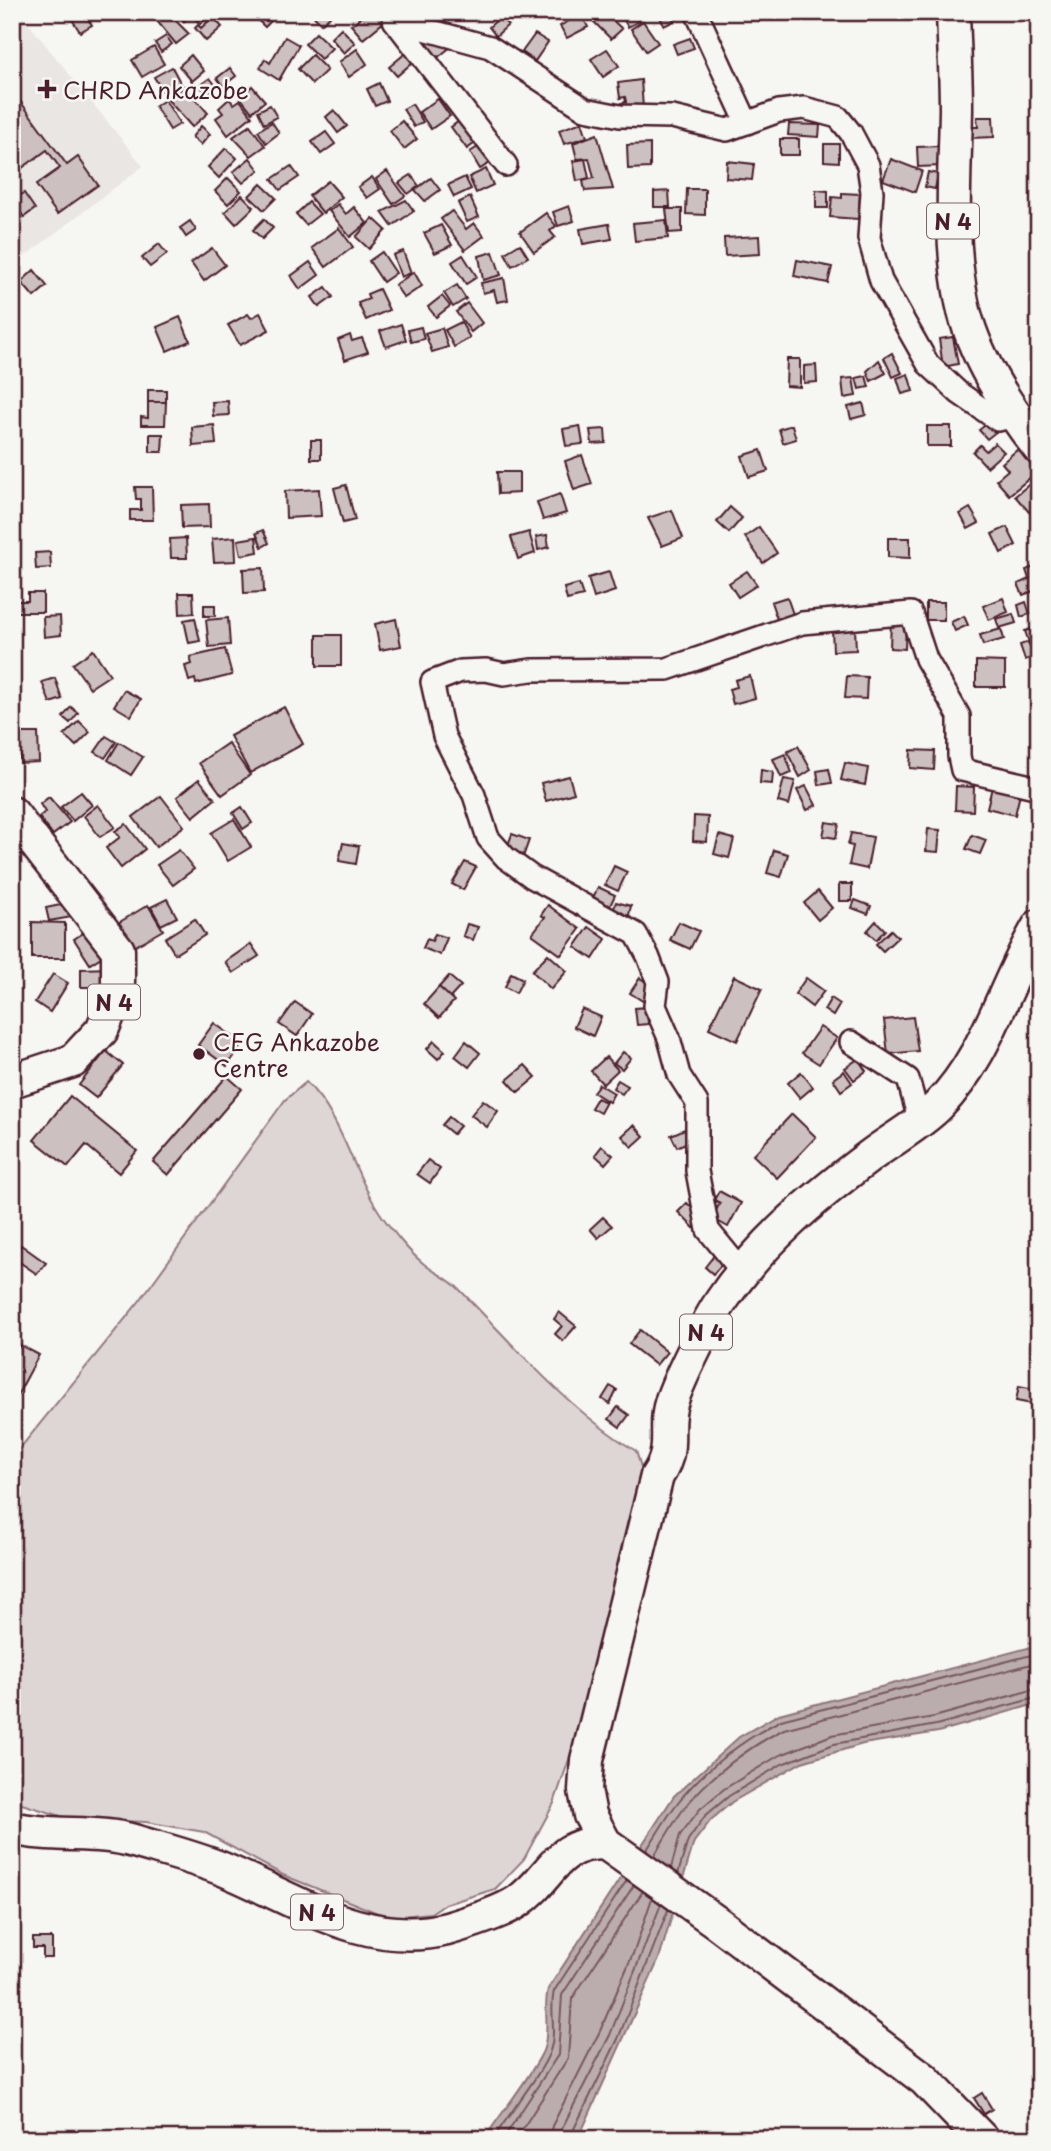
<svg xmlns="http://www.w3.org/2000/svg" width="1051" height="2151" font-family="'Playpen Sans',sans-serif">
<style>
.built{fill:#e9e6e3}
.green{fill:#ddd6d5;stroke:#947a80;stroke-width:2}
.water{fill:#bbadae;stroke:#8e747a;stroke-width:2}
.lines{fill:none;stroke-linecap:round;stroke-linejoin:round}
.shore{stroke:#77585f;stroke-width:2}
.building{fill:#ccc1c0;stroke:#4a1f2b;stroke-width:2}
.street-casing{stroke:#4a1f2b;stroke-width:26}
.primary-casing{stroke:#4a1f2b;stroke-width:37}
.street{stroke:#f6f6f2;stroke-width:21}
.primary{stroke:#f6f6f2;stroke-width:32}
.poi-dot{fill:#4a1f2b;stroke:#f6f6f2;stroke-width:2.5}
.labels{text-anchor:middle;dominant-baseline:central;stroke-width:5;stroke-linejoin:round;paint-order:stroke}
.shield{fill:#f6f6f2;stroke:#7e6067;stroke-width:2}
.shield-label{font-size:21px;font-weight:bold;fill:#4a1f2b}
.poi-label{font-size:23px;fill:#4a1f2b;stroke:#f6f6f2;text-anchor:start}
</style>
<rect width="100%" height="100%" fill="#f6f6f2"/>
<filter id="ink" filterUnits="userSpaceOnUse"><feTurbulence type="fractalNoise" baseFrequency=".0143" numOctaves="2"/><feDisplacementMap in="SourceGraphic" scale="14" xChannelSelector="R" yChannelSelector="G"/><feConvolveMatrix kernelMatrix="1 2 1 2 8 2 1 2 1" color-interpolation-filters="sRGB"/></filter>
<g filter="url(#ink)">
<path class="built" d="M12 12H19L143 166 12 266Z"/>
<path class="green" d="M306 1082C344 1119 352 1173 382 1216 395 1234 407 1250 424 1264 435 1273 449 1279 459 1289 514 1345 568 1410 636 1451L650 1496 589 1702 554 1803 524 1859 495 1889 443 1905 431 1913 402 1916 380 1914 283 1875 204 1832 146 1822 71 1819 12 1801V1458L138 1303 285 1100Z"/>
<path class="water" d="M1039 1645V1703L938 1732 863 1744 802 1762 732 1802 711 1820 694 1842 659 1959 584 2126 574 2139H484C497 2119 538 2067 544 2048 550 2028 543 2008 548 1989L674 1796 739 1737 779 1714Z"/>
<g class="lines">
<g class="shore">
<path d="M646 1851C657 1834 667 1816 679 1801 705 1768 745 1739 781 1720L1039 1653"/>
<path d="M654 1856C664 1840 674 1821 686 1806 711 1775 749 1747 784 1729L1039 1662"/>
<path d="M671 1868 680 1835 700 1809 724 1789 778 1756 832 1735 934 1717 1039 1688"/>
<path d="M678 1874 688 1840 705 1816 729 1796 782 1764 834 1744 936 1725 1039 1697"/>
<path d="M493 2139C506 2118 543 2072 550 2051 557 2032 549 2011 554 1991L627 1880"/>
<path d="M503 2139 558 2055 562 1995 634 1885"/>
<path d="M516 2139 568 2058 572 1999 643 1891"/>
<path d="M549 2139 552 2126 600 2031 635 1949 652 1898"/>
<path d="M560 2139 561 2130 610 2035 661 1904"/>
<path d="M569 2139 618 2039 668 1910"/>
</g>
</g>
<g class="building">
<path d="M83 12 92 25 80 32 68 13Z"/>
<path d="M167 12 189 34 176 44 157 21Z"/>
<path d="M177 12H196L184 21Z"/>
<path d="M198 12H214L200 24 193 16Z"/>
<path d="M249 12H269L275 17 265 27Z"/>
<path d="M310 12H328L331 15 321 24Z"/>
<path d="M367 12H378L385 21 363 39 351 25Z"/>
<path d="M449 12H471V13L454 21Z"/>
<path d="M585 12H597L598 13 591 19Z"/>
<path d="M604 12 622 29 611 39 594 22Z"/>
<path d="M634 12 639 21 628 27 622 17Z"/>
<path d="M658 12H670L674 21 664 26Z"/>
<path d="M581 14 588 27 567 38 560 26Z"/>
<path d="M213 17 222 27 206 41 195 28 198 25 201 28Z"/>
<path d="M500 17 508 25 496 36 489 27Z"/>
<path d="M643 21 658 43 646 51 631 29Z"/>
<path d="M341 28 355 43 344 53 331 38Z"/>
<path d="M316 33 332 48 321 59 305 44Z"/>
<path d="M417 33 452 46 432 62Z"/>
<path d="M535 34 548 42 535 61 522 52Z"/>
<path d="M166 36 172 44 161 52 155 43Z"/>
<path d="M285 37 299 45 279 80 260 68 265 59 270 63Z"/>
<path d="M690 38 694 48 677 54 673 44Z"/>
<path d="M154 47 164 64 142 77 132 60Z"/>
<path d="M357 49 367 64 349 77 339 62Z"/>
<path d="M607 49 619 66 603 77 591 59Z"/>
<path d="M407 52 414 61 397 76 389 67Z"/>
<path d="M191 55 204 71 192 81 179 66Z"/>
<path d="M312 55 327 70 312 84 298 69Z"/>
<path d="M172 67 181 84 164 93 154 77Z"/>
<path d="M230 68 236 76 223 86 217 78Z"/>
<path d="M210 78 217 87 207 95 200 85Z"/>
<path d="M641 80 643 108 622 110 621 103 626 102 625 97 620 98 618 83Z"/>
<path d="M379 83 387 101 375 106 367 89Z"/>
<path d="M184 86 208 113 192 127 168 100Z"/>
<path d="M252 86 265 101 252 112 240 97Z"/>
<path d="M12 90 67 165 78 157 98 185 57 214 36 185 60 168 47 150 18 171 15 168 12 170Z"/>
<path d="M229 99 234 104 240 100 252 116 228 135 216 118 223 113 219 108Z"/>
<path d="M438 99 450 116 431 129 419 112Z"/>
<path d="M165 100 180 124 170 130 155 106Z"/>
<path d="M412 104 423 122 414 127 403 109Z"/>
<path d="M270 105 277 117 264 124 258 111Z"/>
<path d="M334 110 347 126 338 133 326 117Z"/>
<path d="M466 116 482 138 467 149 451 127Z"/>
<path d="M977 117H993L994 137 970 138 969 127H978Z"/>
<path d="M402 121 417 139 404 149 390 131Z"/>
<path d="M272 122 279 133 266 143 258 131Z"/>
<path d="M582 122 587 137 564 144 559 130Z"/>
<path d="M789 124 820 125 819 137 788 135Z"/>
<path d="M250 125 265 146 251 156 233 137Z"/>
<path d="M201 126 210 134 201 145 192 137Z"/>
<path d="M326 132 335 144 321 154 312 142Z"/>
<path d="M597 134 613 189 585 191 583 181 594 178 589 158 577 159 573 143Z"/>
<rect x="780" y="139" width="19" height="16"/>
<path d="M483 144 493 161 480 169 470 152Z"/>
<path d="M650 144V168L628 169 627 145Z"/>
<path d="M824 144H839V162L824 161Z"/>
<path d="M941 146V166L918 167 917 147Z"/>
<path d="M226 148 237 158 219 178 208 167Z"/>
<path d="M250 158 259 170 243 183 233 172Z"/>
<path d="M585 159 589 178 577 181 573 161Z"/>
<path d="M891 159 922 171 915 192 883 180Z"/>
<path d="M727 161 754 164 752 180 726 178Z"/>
<path d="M291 166 299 177 280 190 272 179Z"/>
<path d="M486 169 493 185 476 193 469 177Z"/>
<path d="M387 171 405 196 393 204 376 179Z"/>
<path d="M928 172 938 174 935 189 925 187Z"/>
<path d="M411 175 419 186 408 194 399 183Z"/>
<path d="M372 177 380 189 367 198 358 187Z"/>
<path d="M465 177 471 189 454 197 448 185Z"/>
<path d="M228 178 241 191 228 204 215 191Z"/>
<path d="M431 178 440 190 425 201 415 190Z"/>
<path d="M328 181 342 197 323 213 309 196Z"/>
<path d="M261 184 276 198 264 210 249 196Z"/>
<path d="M687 189H705V215L686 214Z"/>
<path d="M816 190 828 191V208H816Z"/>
<path d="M669 191 670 207H654V192Z"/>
<path d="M24 193 35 209 24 217 12 201Z"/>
<path d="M842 193 860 194 858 219 830 217 832 197 842 198Z"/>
<path d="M242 195 254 207 236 224 225 212Z"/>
<path d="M470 197 479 217 467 222 458 203Z"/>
<path d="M406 200 414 211 392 226 382 212Z"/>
<path d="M309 202 320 214 306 225 296 214Z"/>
<path d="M338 204 346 214 354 207 367 223 350 237 329 211Z"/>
<path d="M569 206 574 221 558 226 553 212Z"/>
<path d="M666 209H682V232L669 233Z"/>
<path d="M452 211 466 229 474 223 484 236 465 250 441 219Z"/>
<path d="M546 213 556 226 550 231 555 237 534 252 520 232Z"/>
<path d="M373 218 386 230 369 249 356 237Z"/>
<path d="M264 219 273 228 262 239 253 230Z"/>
<path d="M666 220 668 238 635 241 633 223Z"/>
<path d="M190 221 196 230 186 237 180 228Z"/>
<path d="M609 224 612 239 583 244 580 229Z"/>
<path d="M441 225 452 245 435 253 424 233Z"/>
<path d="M339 228 353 247 326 267 312 248Z"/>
<path d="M759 236 760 254 725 256 724 238Z"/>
<path d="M159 244 167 254 150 267 142 258Z"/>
<path d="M520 244 528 257 512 266 505 253Z"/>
<path d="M212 248 225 265 204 281 191 263Z"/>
<path d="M403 251 411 273 401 277 393 255Z"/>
<path d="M382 252 396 273 383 282 369 261Z"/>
<path d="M493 252 501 275 483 280 479 256Z"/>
<path d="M463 255 477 277 466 284 452 262Z"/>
<path d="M797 260 832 267 828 283 794 276Z"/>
<path d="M310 262 319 275 300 289 291 276Z"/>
<path d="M34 270 47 286 34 297 21 282Z"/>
<path d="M414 272 422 286 404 298 395 285Z"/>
<path d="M504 278 508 300 497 302 494 290 483 293 481 283Z"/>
<path d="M457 285 466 299 453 307 444 293Z"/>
<path d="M326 287 333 297 319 307 312 297Z"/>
<path d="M379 289 389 310 366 320 358 303 369 299 367 294Z"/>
<path d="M442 296 450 306 436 317 428 307Z"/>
<path d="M467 303 482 323 471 332 456 312Z"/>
<path d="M260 313 269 330 240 345 228 325 248 314 251 318Z"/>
<path d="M180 317 190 341 167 351 157 327Z"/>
<path d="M461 322 470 338 454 347 445 330Z"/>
<path d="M401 324 406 340 386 347 380 331Z"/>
<path d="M421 327 424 339 411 342 408 330Z"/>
<path d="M442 328 448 347 432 352 425 333Z"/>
<path d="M350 335 352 341 362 338 368 352 345 360 338 340Z"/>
<path d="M953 337 958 364 943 367 939 339Z"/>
<path d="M892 353 902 373 893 377 884 358Z"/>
<path d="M787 359H800V387L786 386Z"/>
<path d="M879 360 886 373 871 381 867 371Z"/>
<path d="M816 365 817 382 804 383V366Z"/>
<path d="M908 374 913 391 902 394 897 378Z"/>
<path d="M866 376 869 387 859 389 856 378Z"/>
<path d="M853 378 856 396 844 398 842 379Z"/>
<rect x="148" y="390" width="18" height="12"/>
<path d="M228 401 229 415 213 416 212 402Z"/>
<path d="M148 402H166L165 425H141V417L148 418Z"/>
<path d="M863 403 866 415 851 419 848 407Z"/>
<path d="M989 422 997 431 987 439 979 430Z"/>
<path d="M214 425 216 444 193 446 192 427Z"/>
<path d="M792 425 796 439 783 443 779 429Z"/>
<path d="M580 426 583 444 566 446 563 429Z"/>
<rect x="927" y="426" width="24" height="20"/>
<path d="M605 429 606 443 592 444 590 430Z"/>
<path d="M150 434H163L162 452H150Z"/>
<rect x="311" y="440" width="10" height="19"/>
<path d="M995 443 1004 452 987 467 973 452 980 445 986 451Z"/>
<path d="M1018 449 1037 472 1009 495 996 480 1008 470 1002 463Z"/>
<path d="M761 450 768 471 749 477 742 456Z"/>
<path d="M582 455 592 484 574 490 565 461Z"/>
<path d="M497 472H519V493L498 494Z"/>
<path d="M1032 482 1039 490V504L1029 512 1015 496Z"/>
<path d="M346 485 355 520 343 523 334 488Z"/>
<path d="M135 487H152L153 520H130V510H141V499H136Z"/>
<path d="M319 489 321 516 286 518 285 491Z"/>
<path d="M560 494 566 513 543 520 537 502Z"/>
<path d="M209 504 210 527 182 528 181 505Z"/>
<path d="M730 507 742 518 729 533 717 522Z"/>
<path d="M970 508 979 523 968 529 960 514Z"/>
<path d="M672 510 683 538 662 546 648 518Z"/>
<path d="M759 527 777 553 763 563 745 537Z"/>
<path d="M1007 527 1016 545 1001 553 992 534Z"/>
<path d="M263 530 269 543 262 547 256 533Z"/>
<path d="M529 532 535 553 518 559 511 537Z"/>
<path d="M547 535 549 547 538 550 536 537Z"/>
<path d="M235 537 236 561 214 562 212 539Z"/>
<path d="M256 537 258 552 241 555 238 540Z"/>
<path d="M186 538 187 558H171L170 539Z"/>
<path d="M888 538H910V558L888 557Z"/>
<path d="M50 552 51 568 36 569 35 553Z"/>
<path d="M1039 565V589L1023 595 1018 584 1029 579 1026 570Z"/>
<path d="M263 568 264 592 244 593 243 569Z"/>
<path d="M747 571 757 585 738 597 729 583Z"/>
<path d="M609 572 615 591 594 598 588 578Z"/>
<path d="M579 584 583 596 567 600 564 588Z"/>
<path d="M28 593H43V612H14V601H28Z"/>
<path d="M179 593H193L194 613 180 614Z"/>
<path d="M787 597 794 617 778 622 771 602Z"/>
<path d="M1003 598 1008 612 989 620 983 606Z"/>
<rect x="926" y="602" width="18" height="18"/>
<path d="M1026 602 1030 614 1021 617 1018 605Z"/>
<rect x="204" y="605" width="11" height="11"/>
<path d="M1013 614 1016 623 999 628 996 619Z"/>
<path d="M60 616 61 635 44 637 43 617Z"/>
<path d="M964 616 968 625 955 631 951 622Z"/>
<path d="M195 618 200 641 189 643 184 620Z"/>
<path d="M228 618 230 645 209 647 206 620Z"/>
<path d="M396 619 401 646 380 650 375 624Z"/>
<path d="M891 619H906L905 649 890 648Z"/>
<path d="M855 628 856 650 833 651 832 630Z"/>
<path d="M1035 628 1039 655 1034 657 1025 631Z"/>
<path d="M1001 629 1004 639 983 645 980 635Z"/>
<rect x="317" y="635" width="24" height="31"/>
<path d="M1028 642 1034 657 1025 660 1020 645Z"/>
<path d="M225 649 232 675 196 684 195 679 189 681 185 666 192 664 190 657Z"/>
<path d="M93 650 110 675 90 688 73 664Z"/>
<path d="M976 661 1005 662V687H976Z"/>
<path d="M750 676 755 698 733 704 729 689 737 687 735 680Z"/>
<path d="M847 676 867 677 866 699 845 698Z"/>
<path d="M55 678 62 699 50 703 42 682Z"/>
<path d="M124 690 141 699 131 716 114 706Z"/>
<path d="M71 707 78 713 70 723 63 717Z"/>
<path d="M284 707 303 744 250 773 230 736Z"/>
<path d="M79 721 90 732 76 746 64 735Z"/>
<path d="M19 733H38L39 762 20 763Z"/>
<path d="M106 736 116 742 105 758 95 752Z"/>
<path d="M119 742 143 757 131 775 108 760Z"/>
<path d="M228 743 250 775 222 795 199 763Z"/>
<path d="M798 746 811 770 800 777 787 752Z"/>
<path d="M911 750 935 751 934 770 910 768Z"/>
<path d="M785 754 792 773 781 777 773 759Z"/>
<path d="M845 763 868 768 865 785 841 780Z"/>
<path d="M829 769 832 783 819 785 817 771Z"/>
<path d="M761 770 773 772 772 784 760 783Z"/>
<path d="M569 776 574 793 546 801 541 783Z"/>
<path d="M199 779 215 799 193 817 177 797Z"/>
<path d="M784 779 795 781 789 805 778 802Z"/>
<path d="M806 786 816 805 807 810 797 790Z"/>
<path d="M956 786 974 787 973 811 955 810Z"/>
<path d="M992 787 1020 794 1015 815 987 808Z"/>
<path d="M81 792 92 805 73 821 61 807Z"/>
<path d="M161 796 184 826 156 847 133 817Z"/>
<path d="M49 797 70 822 53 835 39 817 45 812 40 804Z"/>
<path d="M98 805 115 827 100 837 84 816Z"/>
<path d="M242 807 252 823 243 829 233 813Z"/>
<path d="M694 816 708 817 707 842 693 841Z"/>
<path d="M234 819 251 847 228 861 211 833Z"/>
<path d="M826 822 839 824 836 838 823 836Z"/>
<path d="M126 824 145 849 121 868 106 848 120 837 115 831Z"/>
<path d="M928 829 940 830 938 852 926 851Z"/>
<path d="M851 833 873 837 867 869 849 865 853 846 848 845Z"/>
<path d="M512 834 529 840 523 857 506 851Z"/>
<path d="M719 835 734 839 729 858 714 854Z"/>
<path d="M972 835 986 840 980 854 966 849Z"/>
<path d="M343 843 359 846 356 864 339 861Z"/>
<path d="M179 850 194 869 173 885 157 865Z"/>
<path d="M774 850 788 854 781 877 767 873Z"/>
<path d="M465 862 476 867 463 890 452 884Z"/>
<path d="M614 866 627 872 618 891 605 885Z"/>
<rect x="839" y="884" width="13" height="17"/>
<path d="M598 887 615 895 608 910 591 902Z"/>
<path d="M818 891 832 908 818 920 804 903Z"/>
<path d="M167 899 177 917 161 925 151 907Z"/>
<path d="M855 900 871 906 868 914 852 908Z"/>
<path d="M616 902 631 906 628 919 612 915Z"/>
<path d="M70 903 72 917 49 921 46 908Z"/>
<path d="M148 905 163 930 132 948 118 923Z"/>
<path d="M548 905 580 929 561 955 532 934 545 917 541 915Z"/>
<path d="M195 919 205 935 175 954 165 938Z"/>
<path d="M876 921 885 930 876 940 867 931Z"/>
<path d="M32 922 65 923V958H32Z"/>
<path d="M679 922 699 931 690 949 670 940Z"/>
<path d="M467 924 478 927 473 940 463 936Z"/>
<path d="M589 927 606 939 593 959 575 947Z"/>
<path d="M88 930 104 955 90 964 74 939Z"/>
<path d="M891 930 898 937 883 951 876 944Z"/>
<path d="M435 934 447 938 440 955 423 948 427 939 432 941Z"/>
<path d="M251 944 259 956 233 973 225 962Z"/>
<path d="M548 954 567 971 551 989 532 971Z"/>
<path d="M109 968V987H81V969Z"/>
<path d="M511 973 523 979 516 993 505 987Z"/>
<path d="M53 974 68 983 50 1012 35 1002Z"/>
<path d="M449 976 461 986 450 998 439 987Z"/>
<path d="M734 976 762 989 737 1041 709 1028Z"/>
<path d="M640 978 655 988 646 1003 630 993Z"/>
<path d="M806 978 824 991 812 1007 795 994Z"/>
<path d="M439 987 454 1001 439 1018 424 1004Z"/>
<path d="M831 998 840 1004 833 1016 824 1010Z"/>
<path d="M295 1002 312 1014 297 1036 279 1024Z"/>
<path d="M647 1007 648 1024 637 1025 635 1008Z"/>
<path d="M582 1009 601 1017 593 1036 574 1027Z"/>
<path d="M913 1017 918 1051 888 1054 884 1020Z"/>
<path d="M214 1023 243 1044 227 1066 198 1045Z"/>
<path d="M820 1027 837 1038 819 1064 802 1053Z"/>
<path d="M434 1041 445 1051 438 1059 427 1049Z"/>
<path d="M466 1041 480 1053 469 1067 455 1056Z"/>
<path d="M106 1051 123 1065 96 1098 79 1085Z"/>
<path d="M623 1052 631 1058 622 1069 614 1063Z"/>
<path d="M606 1057 618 1070 603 1084 591 1071Z"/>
<path d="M858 1059 866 1071 854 1080 845 1068Z"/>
<path d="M525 1065 536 1077 518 1092 507 1080Z"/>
<path d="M844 1071 852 1083 841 1091 833 1079Z"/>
<path d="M801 1072 813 1087 800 1098 788 1083Z"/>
<path d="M227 1076 242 1089 168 1175 153 1162Z"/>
<path d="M618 1080 628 1086 622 1094 613 1088Z"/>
<path d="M599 1084 614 1093 609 1102 593 1092Z"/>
<path d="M70 1096 137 1151 119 1173 86 1145 68 1167 34 1140Z"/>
<path d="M597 1098 606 1102 600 1113 591 1108Z"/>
<path d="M483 1100 498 1111 487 1127 471 1115Z"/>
<path d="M792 1114 816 1137 777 1178 753 1155Z"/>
<path d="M449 1117 460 1126 453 1134 442 1125Z"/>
<path d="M634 1125 644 1136 632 1147 622 1136Z"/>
<path d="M689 1127 694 1139 677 1147 671 1135Z"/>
<path d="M602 1146 613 1155 605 1164 595 1155Z"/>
<path d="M428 1160 440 1169 430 1183 417 1174Z"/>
<path d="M719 1191 741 1203 728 1227 712 1218 720 1203 714 1200Z"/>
<path d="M687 1203 703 1219 694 1228 678 1212Z"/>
<path d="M603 1217 612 1226 598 1238 590 1229Z"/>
<path d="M21 1245 46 1263 37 1274 12 1257Z"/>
<path d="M716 1253 725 1261 713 1274 705 1267Z"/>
<path d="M559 1312 576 1326 563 1341 555 1334 562 1326 554 1319Z"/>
<path d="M640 1330 667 1352 656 1365 629 1344Z"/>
<path d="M20 1345 39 1355 12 1405V1359Z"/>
<path d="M1036 1381 1039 1382V1405L1032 1404Z"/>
<path d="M610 1386 617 1390 610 1404 602 1399Z"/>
<path d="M1019 1386 1035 1389 1032 1404 1016 1401Z"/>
<path d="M618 1407 629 1415 620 1427 609 1419Z"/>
<path d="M33 1938H52V1958H43V1948H33Z"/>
<path d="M982 2093 992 2109 984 2114 974 2098Z"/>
</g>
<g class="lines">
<g class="street-casing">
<g id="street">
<path d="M696 12 747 123"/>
<path d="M394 20 506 165"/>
<path d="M395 21 490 47 585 109 620 116 672 117 727 130 779 111 804 108 838 117 851 133 868 165 872 192 869 238 881 281 928 364 959 393 998 420 1015 416 1024 420"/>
<path d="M851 1042 908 1079 919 1119"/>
<path d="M744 1274 708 1230 697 1171V1103L679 1075 669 1038 655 1006 658 982 648 956 636 934 532 877 506 858 488 838 474 795 444 736 432 682 461 671 486 670 504 674 531 670 667 669 802 623 911 613 926 659 959 716V756L962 770 1039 788"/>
</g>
</g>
<g class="primary-casing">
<g id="primary">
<path d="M953 12C954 44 956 77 956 109 955 173 949 238 962 302 973 355 1006 405 1039 448"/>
<path d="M12 813 118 950V991L102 1030 73 1061 12 1081"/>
<path d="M12 1828C52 1838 97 1830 134 1841 164 1850 196 1858 225 1870 297 1900 366 1949 447 1929 464 1924 502 1912 517 1902 553 1878 553 1843 605 1843"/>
<path d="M982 2139 924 2079 719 1924 605 1843 590 1815 585 1790 587 1760 657 1476C677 1447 662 1428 672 1400 680 1377 708 1320 722 1300 761 1242 814 1198 870 1156 891 1140 919 1125 938 1106 988 1055 1004 985 1039 926"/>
</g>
</g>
<use href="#street" class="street"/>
<use href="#primary" class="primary"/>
</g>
</g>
<g class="poi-dot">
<path d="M43.5 78.5h7v7h7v7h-7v7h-7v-7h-7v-7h7z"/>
<circle cx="199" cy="1054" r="7"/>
</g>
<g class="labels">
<g class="shield">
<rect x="927" y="203.5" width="52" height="35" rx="5"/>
<rect x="88" y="984.5" width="52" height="35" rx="5"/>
<rect x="680" y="1314.5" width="52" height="35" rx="5"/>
<rect x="291" y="1894.5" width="52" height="35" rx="5"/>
</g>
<g class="shield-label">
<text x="953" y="221">N 4</text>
<text x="114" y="1002">N 4</text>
<text x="706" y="1332">N 4</text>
<text x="317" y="1912">N 4</text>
</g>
<g class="poi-label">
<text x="63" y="89">CHRD Ankazobe</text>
<text x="213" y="1041">CEG Ankazobe<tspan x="213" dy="26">Centre</tspan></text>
</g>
</g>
<rect width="1051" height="2151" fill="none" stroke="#f6f6f2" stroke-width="42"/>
<rect x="21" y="21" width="1009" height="2109" fill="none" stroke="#4a1f2b" stroke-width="2.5" filter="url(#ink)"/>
</svg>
